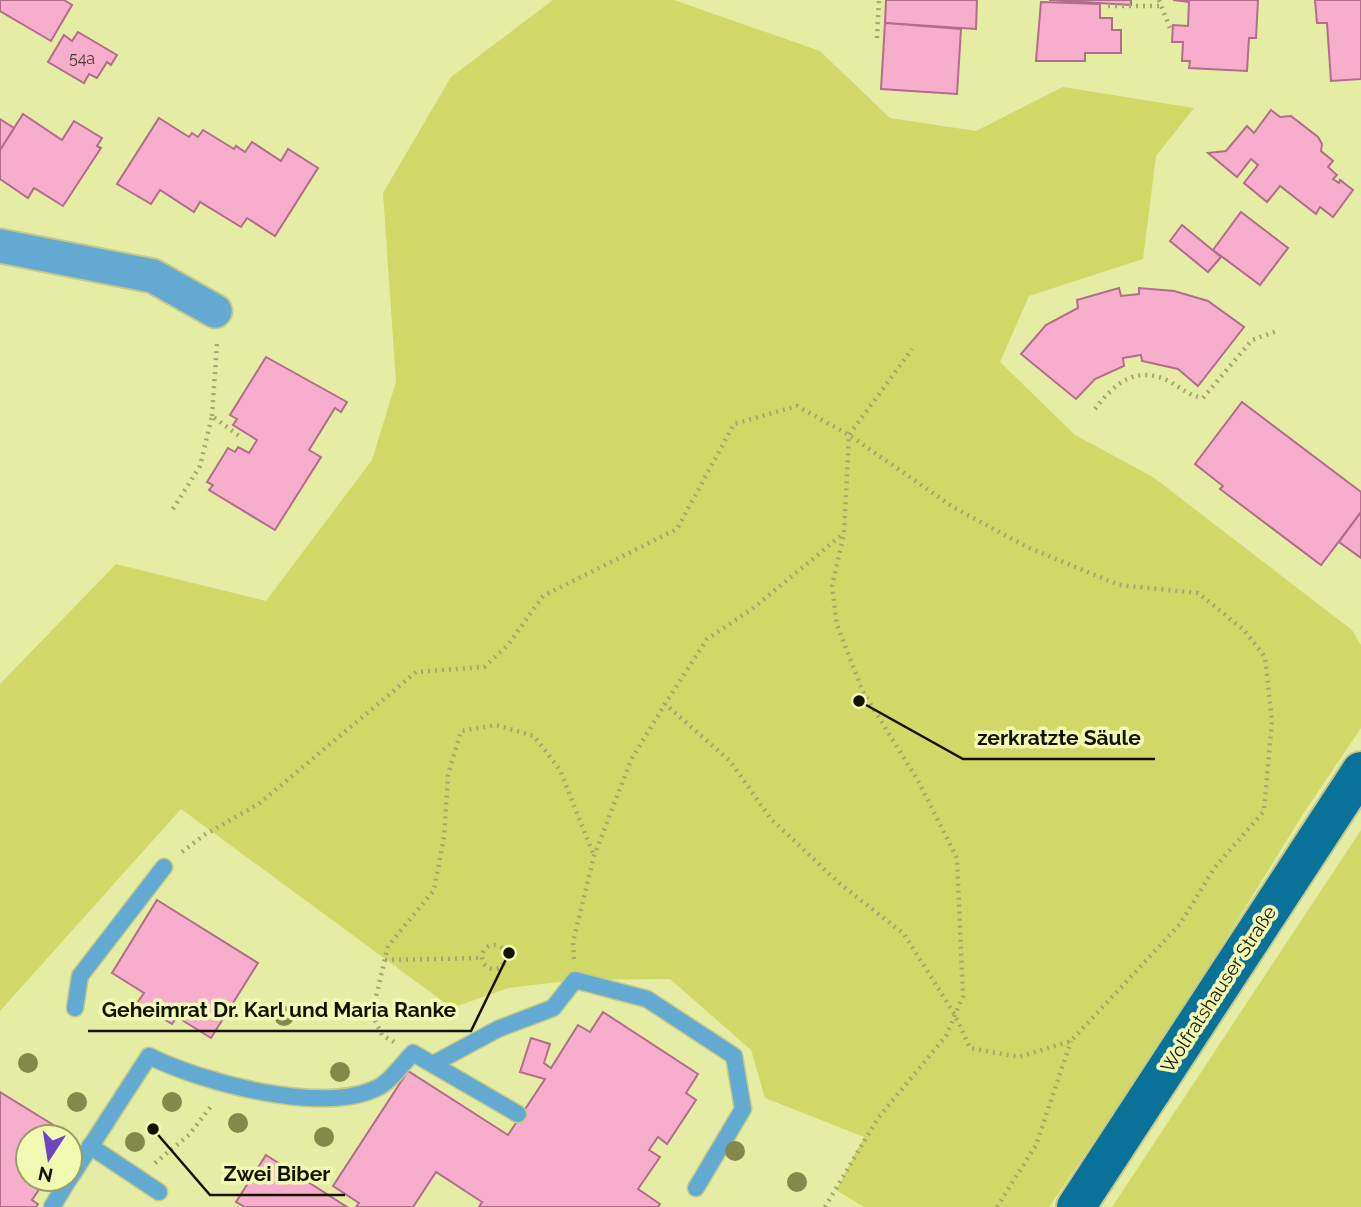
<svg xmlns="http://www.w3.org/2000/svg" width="1361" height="1207" font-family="Raleway,sans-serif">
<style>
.green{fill:#d0d968}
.building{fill:#f7aecc;stroke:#b16e8a;stroke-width:2}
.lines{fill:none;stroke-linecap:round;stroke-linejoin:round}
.lane-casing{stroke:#c3c98a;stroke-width:19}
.street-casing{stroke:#c3c98a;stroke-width:37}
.primary-casing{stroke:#c3c98a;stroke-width:42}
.path{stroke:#a2a870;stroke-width:4.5;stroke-dasharray:2 5;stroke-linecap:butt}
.lane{stroke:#62aad1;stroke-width:16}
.street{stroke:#62aad1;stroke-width:33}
.primary{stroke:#0a7199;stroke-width:38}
.tree{fill:#83884b}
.labels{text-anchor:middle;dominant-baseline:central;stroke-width:7;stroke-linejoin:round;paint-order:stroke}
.number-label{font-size:16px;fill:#4b3a33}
.street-label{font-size:19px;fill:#121300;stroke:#f2fab1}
.leader{fill:none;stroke:#121300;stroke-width:2.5}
.callout-dot{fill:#121300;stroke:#f2fab1;stroke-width:2.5}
.callout-label{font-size:21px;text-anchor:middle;font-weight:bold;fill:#121300;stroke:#f2fab1;stroke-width:7;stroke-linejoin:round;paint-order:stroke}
</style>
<rect width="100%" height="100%" fill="#e5eca4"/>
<g class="green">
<path d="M553 0H674L820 51 890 118 976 131 1063 87 1194 108 1156 156 1143 259 1029 296 1000 362 1075 435 1153 477 1352 630 1361 645V728L1303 814 1164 1039 1049 1207H864L836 1190 864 1137 765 1098 751 1050 670 979 575 980 508 988 452 1008 181 809 0 1011V684L116 564 266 601 372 460 396 382 383 193 451 77Z"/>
<path d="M1361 830V1207H1112Z"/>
</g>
<g class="building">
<path d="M0 0H64L72 5 51 41 0 11Z"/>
<path d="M886 0H977L976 29 885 23Z"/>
<path d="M1049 0H1131V5Z"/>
<path d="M1258 0 1256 38H1249L1247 71 1189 68 1190 61H1182L1183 42H1172L1173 25 1188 26 1189 2 1173 0Z"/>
<path d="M1315 0H1361V79L1331 81 1327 23H1317Z"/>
<path d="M1041 2 1100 4V18H1112V30H1121V53H1085V61H1036Z"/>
<path d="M885 23 961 29 957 94 881 89Z"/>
<path d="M78 32 117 55 111 65 107 62 97 78 89 74 84 83 48 62 64 35 72 41Z"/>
<path d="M1271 110 1280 117 1291 116 1318 137 1322 144 1321 151 1333 161 1328 167 1337 175 1333 179 1339 183 1340 180 1353 190 1333 217 1320 207 1316 214 1280 186 1267 202 1244 183 1258 165 1251 159 1237 177 1208 153 1226 151 1247 126 1254 133Z"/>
<path d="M23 114 62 140 74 121 102 138 97 146 101 148 63 206 34 188 28 198 0 179V150Z"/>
<path d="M159 118 189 137 192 133 198 137 203 130 234 149 236 146 245 152 252 142 281 161 288 149 318 168 275 236 247 218 241 227 200 202 194 212 160 190 151 204 117 184Z"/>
<path d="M0 119 14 128 0 150Z"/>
<path d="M1241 212 1288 248 1260 285 1213 250Z"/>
<path d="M1182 225 1221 257 1208 272 1170 241Z"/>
<path d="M1119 288 1121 296 1139 294V288L1174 291 1208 301 1244 327 1198 386 1178 369 1142 361 1141 355 1123 358 1124 366 1095 379 1076 399 1021 354 1046 325 1078 308 1077 300Z"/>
<path d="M266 357 347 402 341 412 335 408 309 450 321 457 275 530 209 490 213 485 207 482 228 448 235 452 238 447 249 453 257 440 233 425 237 419 230 415Z"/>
<path d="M1242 402 1361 492V512L1321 565 1220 489 1223 486 1195 464Z"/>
<path d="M1361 512V558L1339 542Z"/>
<path d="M157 900 258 963 211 1038 177 1017 172 1024 137 1003 144 993 112 973Z"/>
<path d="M603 1012 698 1074 686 1093 696 1100 667 1144 658 1137 649 1150 660 1157 638 1189 660 1204 658 1207H479L482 1202 436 1172 413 1207H356L359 1203 333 1186 408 1071 508 1135 545 1079 520 1072 531 1038 550 1044 544 1063 551 1068 578 1025 590 1032Z"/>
<path d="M0 1092 73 1137 70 1143V1137H28V1179H46L32 1200 38 1204 36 1207H0Z"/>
<path d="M266 1155 347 1207H245L236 1202Z"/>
</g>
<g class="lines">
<g class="lane-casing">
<g id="lane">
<path d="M75 1008 80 976 164 867"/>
<path d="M433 1064 498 1029 553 1008 575 980 647 999 734 1056 743 1109 696 1188"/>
<path d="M90 1146 159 1192"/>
<path d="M70 1178 149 1056C201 1082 324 1116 379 1087 392 1080 403 1063 413 1053L518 1114"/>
<path d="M52 1207 69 1179"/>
</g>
</g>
<g class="street-casing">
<path id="street" d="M0 246 153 276 215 311"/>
</g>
<g class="primary-casing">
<path id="primary" d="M1076 1207 1361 771"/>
</g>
<g class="path">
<path d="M1159 0 1170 28"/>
<path d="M1108 6H1159"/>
<path d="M877 38 879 0"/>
<path d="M1095 409C1115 383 1135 365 1169 381 1181 388 1188 395 1203 398L1252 340 1277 331"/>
<path d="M212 416 217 343"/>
<path d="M173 509 200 466 212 416 242 438"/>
<path d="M182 852 204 835 260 803 416 672 484 667 508 645 543 596 677 529 734 424 797 406 849 435 953 507 1027 547 1119 585 1198 593 1244 630 1265 657 1272 721 1264 811 1215 867 1180 924 1071 1041 1019 1057 970 1048 955 1015 904 934 839 883 771 819 730 761 665 704"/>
<circle cx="494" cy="957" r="12"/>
<path d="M574 959 573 942 594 856 631 760 665 704 707 639 752 609 843 534"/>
<path d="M385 960 482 958"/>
<path d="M394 1042 382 1035 372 1014 388 946 434 890 444 837 448 775 461 731 496 725 534 736 560 770 594 856"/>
<path d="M155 1163 189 1135 212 1105"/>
<path d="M825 1207 878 1118 946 1036 963 996 957 858 917 779 863 692 837 625 832 586 844 534 849 435 912 349"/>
<path d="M997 1207 1036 1145 1071 1041"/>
</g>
<use href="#lane" class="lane"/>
<use href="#street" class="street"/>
<use href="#primary" class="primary"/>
</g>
<g class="tree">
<circle cx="284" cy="1016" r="10"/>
<circle cx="28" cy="1063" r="10"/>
<circle cx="340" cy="1072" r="10"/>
<circle cx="77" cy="1102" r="10"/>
<circle cx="172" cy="1102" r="10"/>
<circle cx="238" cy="1123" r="10"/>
<circle cx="324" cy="1137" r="10"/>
<circle cx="135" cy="1142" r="10"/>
<circle cx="735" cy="1151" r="10"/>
<circle cx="797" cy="1182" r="10"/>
</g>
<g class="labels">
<g class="number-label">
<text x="82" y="58">54a</text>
</g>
<g class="street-label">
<text transform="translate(1218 989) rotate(-57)">Wolfratshauser Straße</text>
</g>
</g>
<path class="leader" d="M859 701L963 759H1155M509 953L471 1031H88M153 1129L210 1195H345"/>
<g class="callout-dot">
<circle cx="859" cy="701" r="7"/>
<circle cx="509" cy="953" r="7"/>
<circle cx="153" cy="1129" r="7"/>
</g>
<g class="callout-label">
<text x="1059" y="745">zerkratzte Säule</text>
<text x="279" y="1017">Geheimrat Dr. Karl und Maria Ranke</text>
<text x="277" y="1181">Zwei Biber</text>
</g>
<g transform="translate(49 1158) rotate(192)"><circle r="33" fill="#f2fab1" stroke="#989e6a" stroke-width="2"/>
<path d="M0-5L12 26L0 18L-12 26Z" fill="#6d47c0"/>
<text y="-10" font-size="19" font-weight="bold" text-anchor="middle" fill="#121300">N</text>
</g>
</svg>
